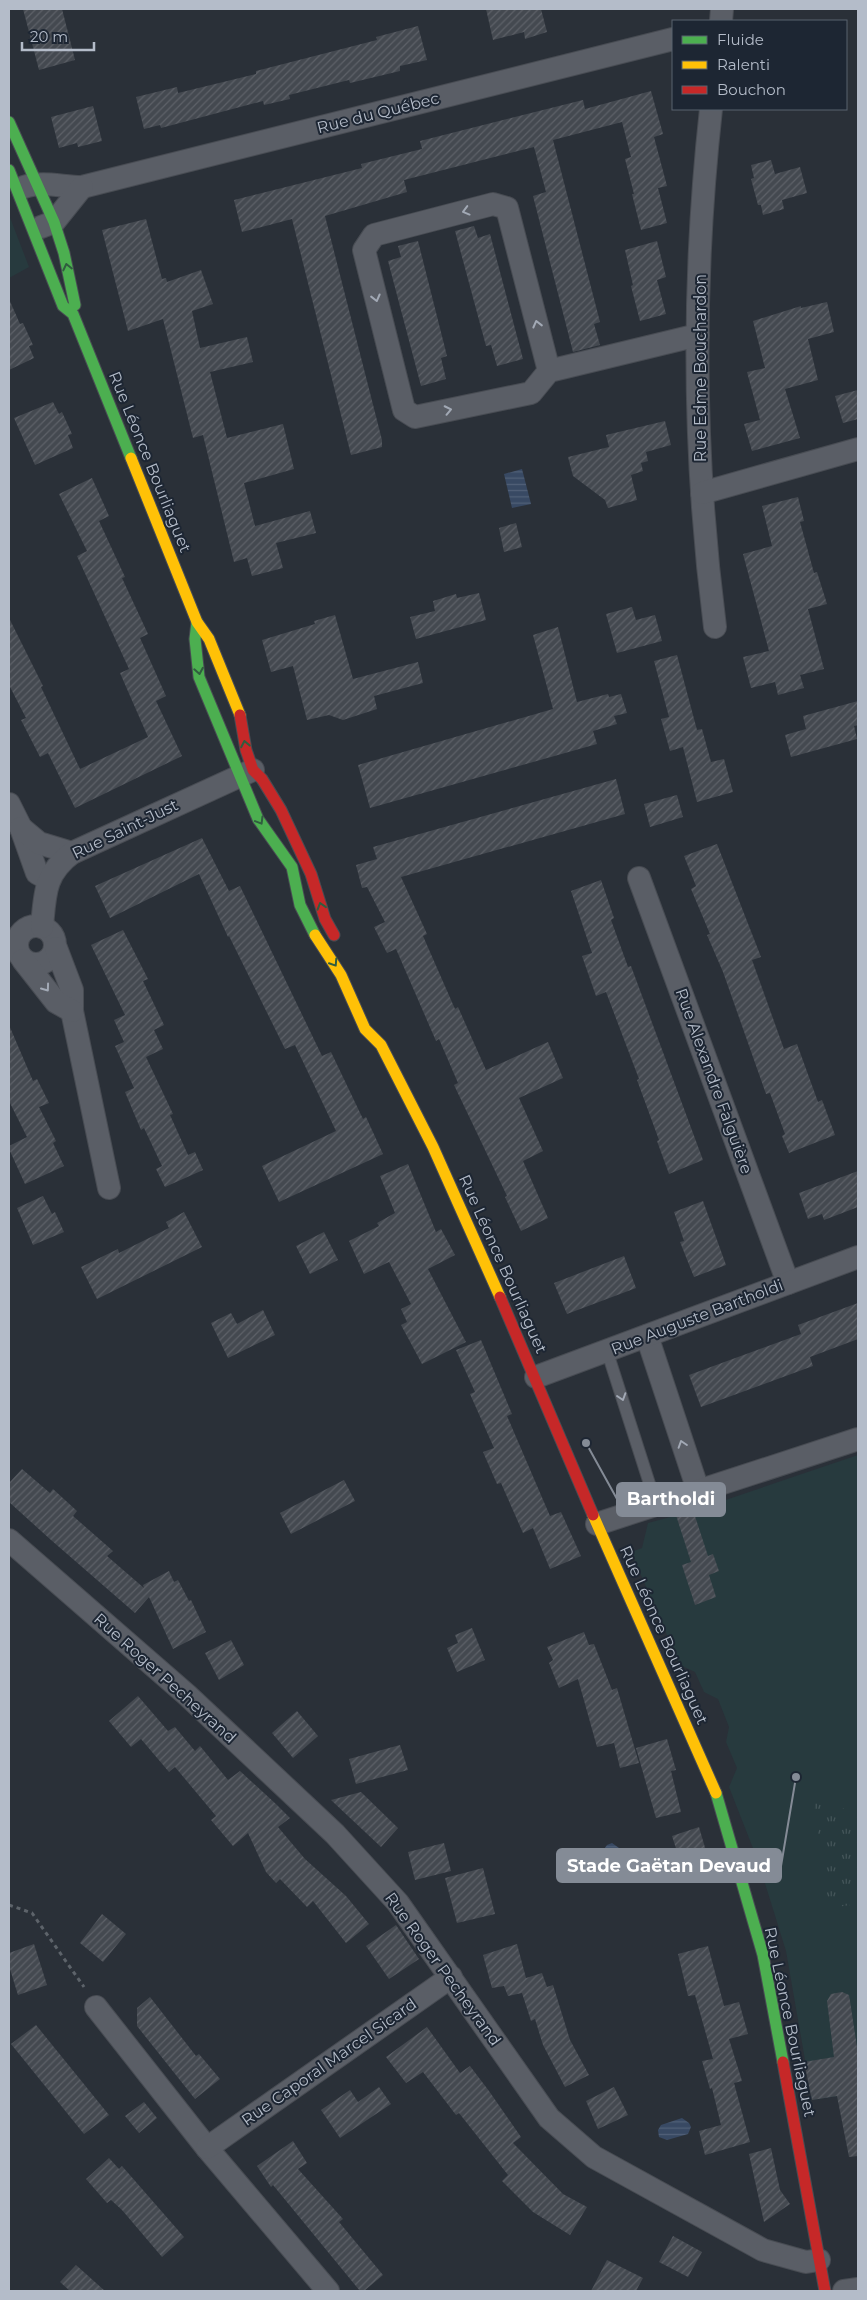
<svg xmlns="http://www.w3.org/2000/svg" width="867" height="2300" font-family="Montserrat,sans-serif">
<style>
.grass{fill:#273a3e}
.park{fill:url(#park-tufts)}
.water{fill:url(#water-rules)}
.building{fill:url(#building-hatch)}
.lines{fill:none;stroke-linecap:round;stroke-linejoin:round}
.lane-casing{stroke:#484c53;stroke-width:13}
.street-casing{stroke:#484c53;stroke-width:24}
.fast-casing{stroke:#484c53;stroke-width:13}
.slow-casing{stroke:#484c53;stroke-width:13}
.jam-casing{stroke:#484c53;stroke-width:13}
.path{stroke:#5d636a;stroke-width:3;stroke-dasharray:4 4;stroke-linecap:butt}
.lane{stroke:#5a5e66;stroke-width:11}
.street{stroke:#5a5e66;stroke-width:22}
.fast{stroke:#4caf50;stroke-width:11}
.slow{stroke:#ffc107;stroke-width:11}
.jam{stroke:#c62828;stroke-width:11}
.oneway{stroke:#a2a9b5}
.oneway2{stroke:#305d3f}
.labels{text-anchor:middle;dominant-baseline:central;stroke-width:4;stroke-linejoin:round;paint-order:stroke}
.street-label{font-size:16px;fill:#b4bcc9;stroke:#1d2633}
.leader{fill:none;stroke:#848b96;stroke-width:2}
.callout-dot{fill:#848b96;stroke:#1d2633;stroke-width:2}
.callout{fill:#848b96;stroke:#848b96;stroke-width:2}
.callout-label{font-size:18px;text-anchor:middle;font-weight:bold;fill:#fff}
</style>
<defs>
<pattern id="park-tufts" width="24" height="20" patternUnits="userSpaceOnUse" patternTransform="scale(1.25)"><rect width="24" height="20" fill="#273a3e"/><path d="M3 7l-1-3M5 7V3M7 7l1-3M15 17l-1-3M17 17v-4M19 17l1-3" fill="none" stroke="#445559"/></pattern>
<pattern id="water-rules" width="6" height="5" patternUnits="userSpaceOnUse" patternTransform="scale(1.25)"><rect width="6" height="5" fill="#384963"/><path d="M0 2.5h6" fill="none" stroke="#526178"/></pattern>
<pattern id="building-hatch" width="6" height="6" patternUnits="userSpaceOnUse" patternTransform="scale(1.25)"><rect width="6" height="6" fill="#444950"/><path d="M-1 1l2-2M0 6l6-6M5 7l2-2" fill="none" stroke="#5d6168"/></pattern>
</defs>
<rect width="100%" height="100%" fill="#2a3038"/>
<g class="grass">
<path d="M9 215 29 267 9 278Z"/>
<path d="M858 1455V2093L812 2100 786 1951 758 1861 729 1787 737 1768 726 1742 729 1727 718 1699 704 1692 695 1672 680 1665 631 1552 642 1548 648 1523 693 1511Z"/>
</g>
<path class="park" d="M819 1796 858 1816V1904L829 1908 813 1797Z"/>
<g class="water">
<path d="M522 469 531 504 512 508 504 474Z"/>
<path d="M612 1843 619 1848C619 1854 613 1864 610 1869L600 1871 595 1862 607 1845Z"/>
<path d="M682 2118 689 2123 691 2127 688 2134 667 2140 659 2137 658 2130 661 2125Z"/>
</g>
<g class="building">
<path d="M23 9H62L75 60 39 70Z"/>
<path d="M486 9H541L547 32 525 39 524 32 493 40Z"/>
<path d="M418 26 427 60 400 66V71L350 83 349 80 289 95 290 99 264 105 263 101 161 128 160 125 144 129 136 97 177 87 178 93 256 74V71L377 40 376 37Z"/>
<path d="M651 91 663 134 654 137 667 186 658 188 667 223 641 230 632 194H634L625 159 631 157 622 122 553 140 600 322 594 324 600 345 573 352 533 196 546 192 534 147 404 180 407 192 325 216 382 440V447L351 455 292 219 242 232 234 200 362 168 361 164 422 149 420 141 583 100 585 109Z"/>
<path d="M93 106 102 141 78 147 77 143 59 148 51 117Z"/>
<path d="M771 160 775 174 800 167 807 193 782 200 784 209 763 215 761 205H758L751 179 754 178 751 165Z"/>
<path d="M146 219 162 279 166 278 167 282 201 270 213 304 192 311 200 348 247 337 253 362 210 372 227 438 283 424 294 469 244 483 255 526 310 511 316 533 276 543 283 568 252 576 247 558 234 562 203 435 193 438 163 319 128 331 102 230Z"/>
<path d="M474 226 478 238 490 234 523 359 497 366 491 345 486 346 455 231Z"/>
<path d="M418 241 447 356 441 358 446 379 421 386 388 261 401 257 398 246Z"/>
<path d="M657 241 666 277 657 280 666 314 640 321 631 286 633 285 625 250Z"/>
<path d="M9 299 20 324 23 323 33 345 29 346 34 358 9 370Z"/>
<path d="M827 302 834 332 808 339 818 380 785 389 800 438 752 451 744 424 760 420 747 372 765 368 753 321 801 306V308Z"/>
<path d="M858 390V419L843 423 835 396Z"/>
<path d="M53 402 59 414 62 412 72 434 68 435 73 448 35 465 14 418Z"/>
<path d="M665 421 671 445 646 452 648 461 641 463 643 471 631 475 637 500 608 508 605 500 573 476 568 457 609 447 606 435Z"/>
<path d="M92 478 109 516 99 521 125 577 122 578 148 634 140 638 166 696 156 701 182 756 75 808 48 753 40 757 21 720 26 718 9 685V618L43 686 41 687 80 769 148 737 120 673 129 669 77 556 87 551 59 494Z"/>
<path d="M798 497 804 521 800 522 814 573 817 572 827 604 808 609 824 669 800 675 804 688 778 695 775 682 751 688 743 657 769 651 743 554 772 546 762 506Z"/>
<path d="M516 523 522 547 504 552 499 528Z"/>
<path d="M479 593 486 620 416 639 410 617 435 611 433 601 456 594 457 598Z"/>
<path d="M632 607 636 620 655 615 662 641 617 653 606 614Z"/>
<path d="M335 615 353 679 418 662 423 683 374 696 377 709 343 720 329 715 307 720 293 666 271 672 262 640 315 624 314 621Z"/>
<path d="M558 627 577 702 608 694 609 697 621 694 627 713 614 716 617 724 593 731 597 744 370 808 358 765 553 709 533 635Z"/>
<path d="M677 655 697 730 702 729 711 762 724 759 733 792 697 802 683 747 670 751 661 719 669 717 654 661Z"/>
<path d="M858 701V725L854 726 857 739 791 757 785 735 806 729 803 716Z"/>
<path d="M616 779 625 814 401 877 427 934 423 936 455 1009 458 1007 486 1070 548 1042 563 1078 519 1098 543 1151 523 1161 548 1218 521 1231 505 1197 507 1196 454 1085 458 1083 439 1039 436 1041 396 949 387 953 374 927 385 922 367 887 362 888 356 865 377 859 373 847Z"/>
<path d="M677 795 683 817 650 827 644 804Z"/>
<path d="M202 838 229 891 240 886 322 1056 331 1052 363 1119 366 1117 383 1154 279 1202 262 1166 336 1131 295 1045 285 1049 229 936 228 937 199 874 110 918 95 886Z"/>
<path d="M717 844 761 957 752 960 784 1049 797 1044 818 1102 822 1100 835 1135 789 1153 782 1136 785 1134 770 1093 766 1094 723 972 707 935 710 934 691 889 696 886 684 856Z"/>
<path d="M601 880 614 918 611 920 628 967 631 966 703 1160 669 1174 657 1141 659 1140 637 1080 639 1079 606 992 596 996 582 956 592 953 571 891Z"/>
<path d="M123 930 148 979 143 981 164 1025 154 1030 163 1049 146 1057 173 1114 170 1115 188 1155 195 1152 203 1170 165 1187 156 1169 162 1166 144 1128 141 1130 125 1092 134 1088 115 1046 124 1042 114 1020 125 1015 91 945Z"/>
<path d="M9 1025 33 1081 37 1079 49 1103 39 1107 56 1141 53 1143 64 1166 25 1184 9 1149V1146L27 1137 9 1101Z"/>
<path d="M408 1164 436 1232 441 1229 455 1255 428 1269 466 1342 422 1364 401 1325 407 1322 401 1309 411 1304 389 1262 364 1274 349 1241 379 1226 377 1223 395 1213 380 1176Z"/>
<path d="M858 1171V1207L824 1220 822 1214 808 1219 799 1193Z"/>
<path d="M43 1196 52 1214 55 1212 64 1232 33 1245 17 1208Z"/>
<path d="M703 1201 726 1265 694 1277 680 1242 684 1241 674 1212Z"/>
<path d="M184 1212 202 1247 97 1299 81 1267 118 1249 119 1253 169 1228 166 1222Z"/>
<path d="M324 1232 338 1260 310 1274 296 1246Z"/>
<path d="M624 1256 636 1288 567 1314 554 1283Z"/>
<path d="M858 1303V1339L810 1357 813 1366 701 1407 689 1375 801 1334 798 1325Z"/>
<path d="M263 1310 275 1335 228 1358 211 1323 231 1313 237 1324Z"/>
<path d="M481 1340 512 1414 507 1416 550 1516 561 1512 581 1556 550 1569 533 1528 523 1533 501 1483 497 1484 483 1452 494 1448 470 1394 475 1392 456 1350Z"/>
<path d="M22 1469 50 1493 53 1489 77 1511 73 1516 113 1551 107 1556 144 1588 143 1585 169 1571 174 1582 178 1580 189 1601 191 1600 206 1632 173 1649 149 1597 135 1613 51 1540 9 1502V1483Z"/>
<path d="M344 1480 355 1501 291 1534 280 1513Z"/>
<path d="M692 1507 708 1556 713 1554 719 1571 709 1575 716 1597 695 1605 682 1565 691 1562 675 1512Z"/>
<path d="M472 1628 485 1660 457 1672 447 1648 458 1643 455 1635Z"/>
<path d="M584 1632 589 1645 594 1644 612 1690 617 1688 639 1763 620 1768 614 1743 597 1747 578 1679 559 1688 549 1663 553 1660 547 1647Z"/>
<path d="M231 1640 244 1665 219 1680 205 1653Z"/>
<path d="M138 1696 168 1731 175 1727 195 1751 200 1746 228 1780 240 1771 277 1805 290 1818 278 1827 305 1859 346 1896 369 1924 346 1943 313 1901 307 1907 280 1879 276 1883 266 1872 248 1833 233 1846 211 1820 216 1816 175 1767 169 1772 141 1739 131 1747 109 1721Z"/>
<path d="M297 1711 318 1736 293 1758 272 1733Z"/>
<path d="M667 1739 676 1770 671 1771 681 1812 656 1818 636 1748Z"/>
<path d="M400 1745 408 1770 356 1784 349 1759Z"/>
<path d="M361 1792 398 1828 381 1847 331 1800Z"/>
<path d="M699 1827 708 1858 682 1867 672 1836Z"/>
<path d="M444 1843 451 1871 415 1880 408 1852Z"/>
<path d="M483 1868 495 1914 457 1923 445 1878Z"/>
<path d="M102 1914 126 1934 103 1962 80 1943Z"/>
<path d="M396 1925 419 1959 389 1979 366 1946Z"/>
<path d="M34 1944 47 1985 18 1995 9 1966V1953Z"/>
<path d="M517 1944 526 1978 542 1973 547 1987 553 1985 570 2040 589 2075 565 2087 543 2045 535 2019 531 2021 522 1993 508 1996 504 1986 492 1988 483 1955Z"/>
<path d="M708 1946 724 2006 739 2002 748 2034 729 2039 742 2081 734 2083 750 2142 705 2155 699 2131 721 2125 712 2088 710 2089 702 2061 713 2059 695 1995 688 1996 678 1954Z"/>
<path d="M842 1992 849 1995 850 2001 858 2054V2156L849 2157 837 2096 812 2100 804 2062 834 2057 827 2001 831 1994Z"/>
<path d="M150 1997 196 2056 199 2054 220 2079 195 2099 137 2026V2008Z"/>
<path d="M36 2025 109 2115 84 2134 11 2044Z"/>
<path d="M427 2027 460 2073 470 2066 489 2091 521 2137 513 2143 563 2194 587 2207 570 2235 533 2212 502 2181 508 2175 459 2113 456 2115 423 2072 406 2083 386 2057Z"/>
<path d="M379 2087 391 2104 340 2138 321 2110 350 2090 358 2102Z"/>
<path d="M614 2087 628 2115 598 2129 586 2101Z"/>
<path d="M144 2102 157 2118 139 2133 125 2116Z"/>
<path d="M293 2141 307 2163 298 2169 343 2219 339 2222 383 2275 364 2291H360L273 2185 271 2187 257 2166Z"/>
<path d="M771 2148 780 2190 790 2204 764 2222 749 2154Z"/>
<path d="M109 2158 119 2169 122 2166 184 2237 162 2257 122 2210 111 2200 107 2203 86 2179Z"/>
<path d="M673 2236 702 2252 688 2277 659 2262Z"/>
<path d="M607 2260 643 2278 636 2291H591Z"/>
<path d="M76 2265 105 2291H70L60 2282Z"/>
</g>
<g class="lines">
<g class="lane-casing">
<path id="lane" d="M607 1351 656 1504"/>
</g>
<g class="street-casing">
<g id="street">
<path d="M721 21 722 9"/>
<path d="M711 109C692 281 693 456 715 627"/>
<path d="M24 187C42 181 63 187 82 187L673 39"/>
<path d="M41 227 54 222 82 187"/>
<path d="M549 371 507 208 493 204 374 235 364 250 404 410 415 417 531 393 549 371 698 335"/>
<path d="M702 493 858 449"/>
<path d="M9 804 21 828 37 873 48 879"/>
<path d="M21 828 39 843 72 853"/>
<path d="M639 878 788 1283"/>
<circle cx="36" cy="945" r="19"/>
<path d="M42 927C45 894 44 874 72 853L253 770"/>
<path d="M56 948 72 990V1011L109 1188"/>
<path d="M23 960 56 1002 72 1011"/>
<path d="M647 1336 698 1490"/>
<path d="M536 1377 858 1257"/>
<path d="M597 1524 858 1439"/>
<path d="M9 1540 187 1695 335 1834 398 1903 549 2118 594 2157 763 2250 806 2262 819 2260"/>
<path d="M96 2007 207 2148 328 2291"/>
<path d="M207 2148 451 1977"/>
<path d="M844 2291 858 2289"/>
</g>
</g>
<g class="fast-casing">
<g id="fast">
<path d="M9 122 54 222 64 253 75 305"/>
<path d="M9 170 63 306 73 314 131 458"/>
<path d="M197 622 195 639 199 677 258 819 292 867 300 905 315 935"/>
<path d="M716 1793 763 1955 783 2062"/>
</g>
</g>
<g class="slow-casing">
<g id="slow">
<path d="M131 458 197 622 209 639 240 715"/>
<path d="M315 935 341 975 365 1029 381 1045 433 1147 500 1297"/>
<path d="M593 1515 716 1793"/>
</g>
</g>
<g class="jam-casing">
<g id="jam">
<path d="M240 715 246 750 253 770 262 779 281 810 311 874 325 919 334 935"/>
<path d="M500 1297 593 1515"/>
<path d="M783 2062 825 2291"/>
</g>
</g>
<path class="path" d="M9 1905 32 1913 84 1987"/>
<use href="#lane" class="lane"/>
<use href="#street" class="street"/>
<use href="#fast" class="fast"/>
<use href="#slow" class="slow"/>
<use href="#jam" class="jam"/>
</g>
<defs><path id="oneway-chevron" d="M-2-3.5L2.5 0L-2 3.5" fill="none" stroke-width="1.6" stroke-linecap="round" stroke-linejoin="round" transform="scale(1.25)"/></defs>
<g class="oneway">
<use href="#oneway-chevron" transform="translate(466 211) rotate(165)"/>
<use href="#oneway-chevron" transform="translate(376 298) rotate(76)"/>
<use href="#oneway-chevron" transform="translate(537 324) rotate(-104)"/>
<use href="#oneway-chevron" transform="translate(448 410) rotate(-12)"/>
<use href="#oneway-chevron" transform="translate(46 988) rotate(54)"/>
<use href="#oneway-chevron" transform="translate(622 1397) rotate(72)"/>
<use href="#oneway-chevron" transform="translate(682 1444) rotate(-108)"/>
</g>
<g class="oneway2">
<use href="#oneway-chevron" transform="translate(67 267) rotate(-103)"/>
<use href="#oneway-chevron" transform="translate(199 671) rotate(80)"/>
<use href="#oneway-chevron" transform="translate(245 744) rotate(-101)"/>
<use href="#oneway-chevron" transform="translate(260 821) rotate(59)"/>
<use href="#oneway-chevron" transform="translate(321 906) rotate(-107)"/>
<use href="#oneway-chevron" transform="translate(334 963) rotate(57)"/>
</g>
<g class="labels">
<g class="street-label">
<text transform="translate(378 113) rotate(-14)">Rue du Québec</text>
<text transform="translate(700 368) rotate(-90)">Rue Edme Bouchardon</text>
<text transform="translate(150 462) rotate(68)">Rue Léonce Bourliaguet</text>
<text transform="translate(125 829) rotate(-26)">Rue Saint-Just</text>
<text transform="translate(714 1081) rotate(70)">Rue Alexandre Falguière</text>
<text transform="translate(503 1264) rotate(66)">Rue Léonce Bourliaguet</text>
<text transform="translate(697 1317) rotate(-21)">Rue Auguste Bartholdi</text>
<text transform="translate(664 1635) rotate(66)">Rue Léonce Bourliaguet</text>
<text transform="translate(165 1678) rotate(42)">Rue Roger Pecheyrand</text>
<text transform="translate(443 1969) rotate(54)">Rue Roger Pecheyrand</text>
<text transform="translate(790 2022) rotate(78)">Rue Léonce Bourliaguet</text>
<text transform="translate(329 2062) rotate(-35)">Rue Caporal Marcel Sicard</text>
</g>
</g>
<path class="leader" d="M586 1443L617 1499M796 1777L781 1866"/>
<g class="callout-dot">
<circle cx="586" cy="1443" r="5"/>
<circle cx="796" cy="1777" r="5"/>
</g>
<g class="callout">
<rect x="617" y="1483" width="108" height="33" rx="5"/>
<rect x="557" y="1849" width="224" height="33" rx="5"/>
</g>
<g class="callout-label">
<text x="671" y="1505">Bartholdi</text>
<text x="669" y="1872">Stade Gaëtan Devaud</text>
</g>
<rect width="867" height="2300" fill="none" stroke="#b4bcc9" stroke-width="20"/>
<rect x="672" y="20" width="175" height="90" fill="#1d2633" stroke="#59626f"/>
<rect x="682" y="36" width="25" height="8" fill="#4caf50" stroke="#59626f"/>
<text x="717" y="45" font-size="15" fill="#b4bcc9">Fluide</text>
<rect x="682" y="61" width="25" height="8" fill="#ffc107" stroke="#59626f"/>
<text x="717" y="70" font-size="15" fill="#b4bcc9">Ralenti</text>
<rect x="682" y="86" width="25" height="8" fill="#c62828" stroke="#59626f"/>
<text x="717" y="95" font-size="15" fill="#b4bcc9">Bouchon</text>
<path d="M22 42v8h72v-8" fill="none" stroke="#b4bcc9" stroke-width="2.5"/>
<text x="30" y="42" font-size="15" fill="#b4bcc9" stroke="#1d2633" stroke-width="4" paint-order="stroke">20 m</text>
</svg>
